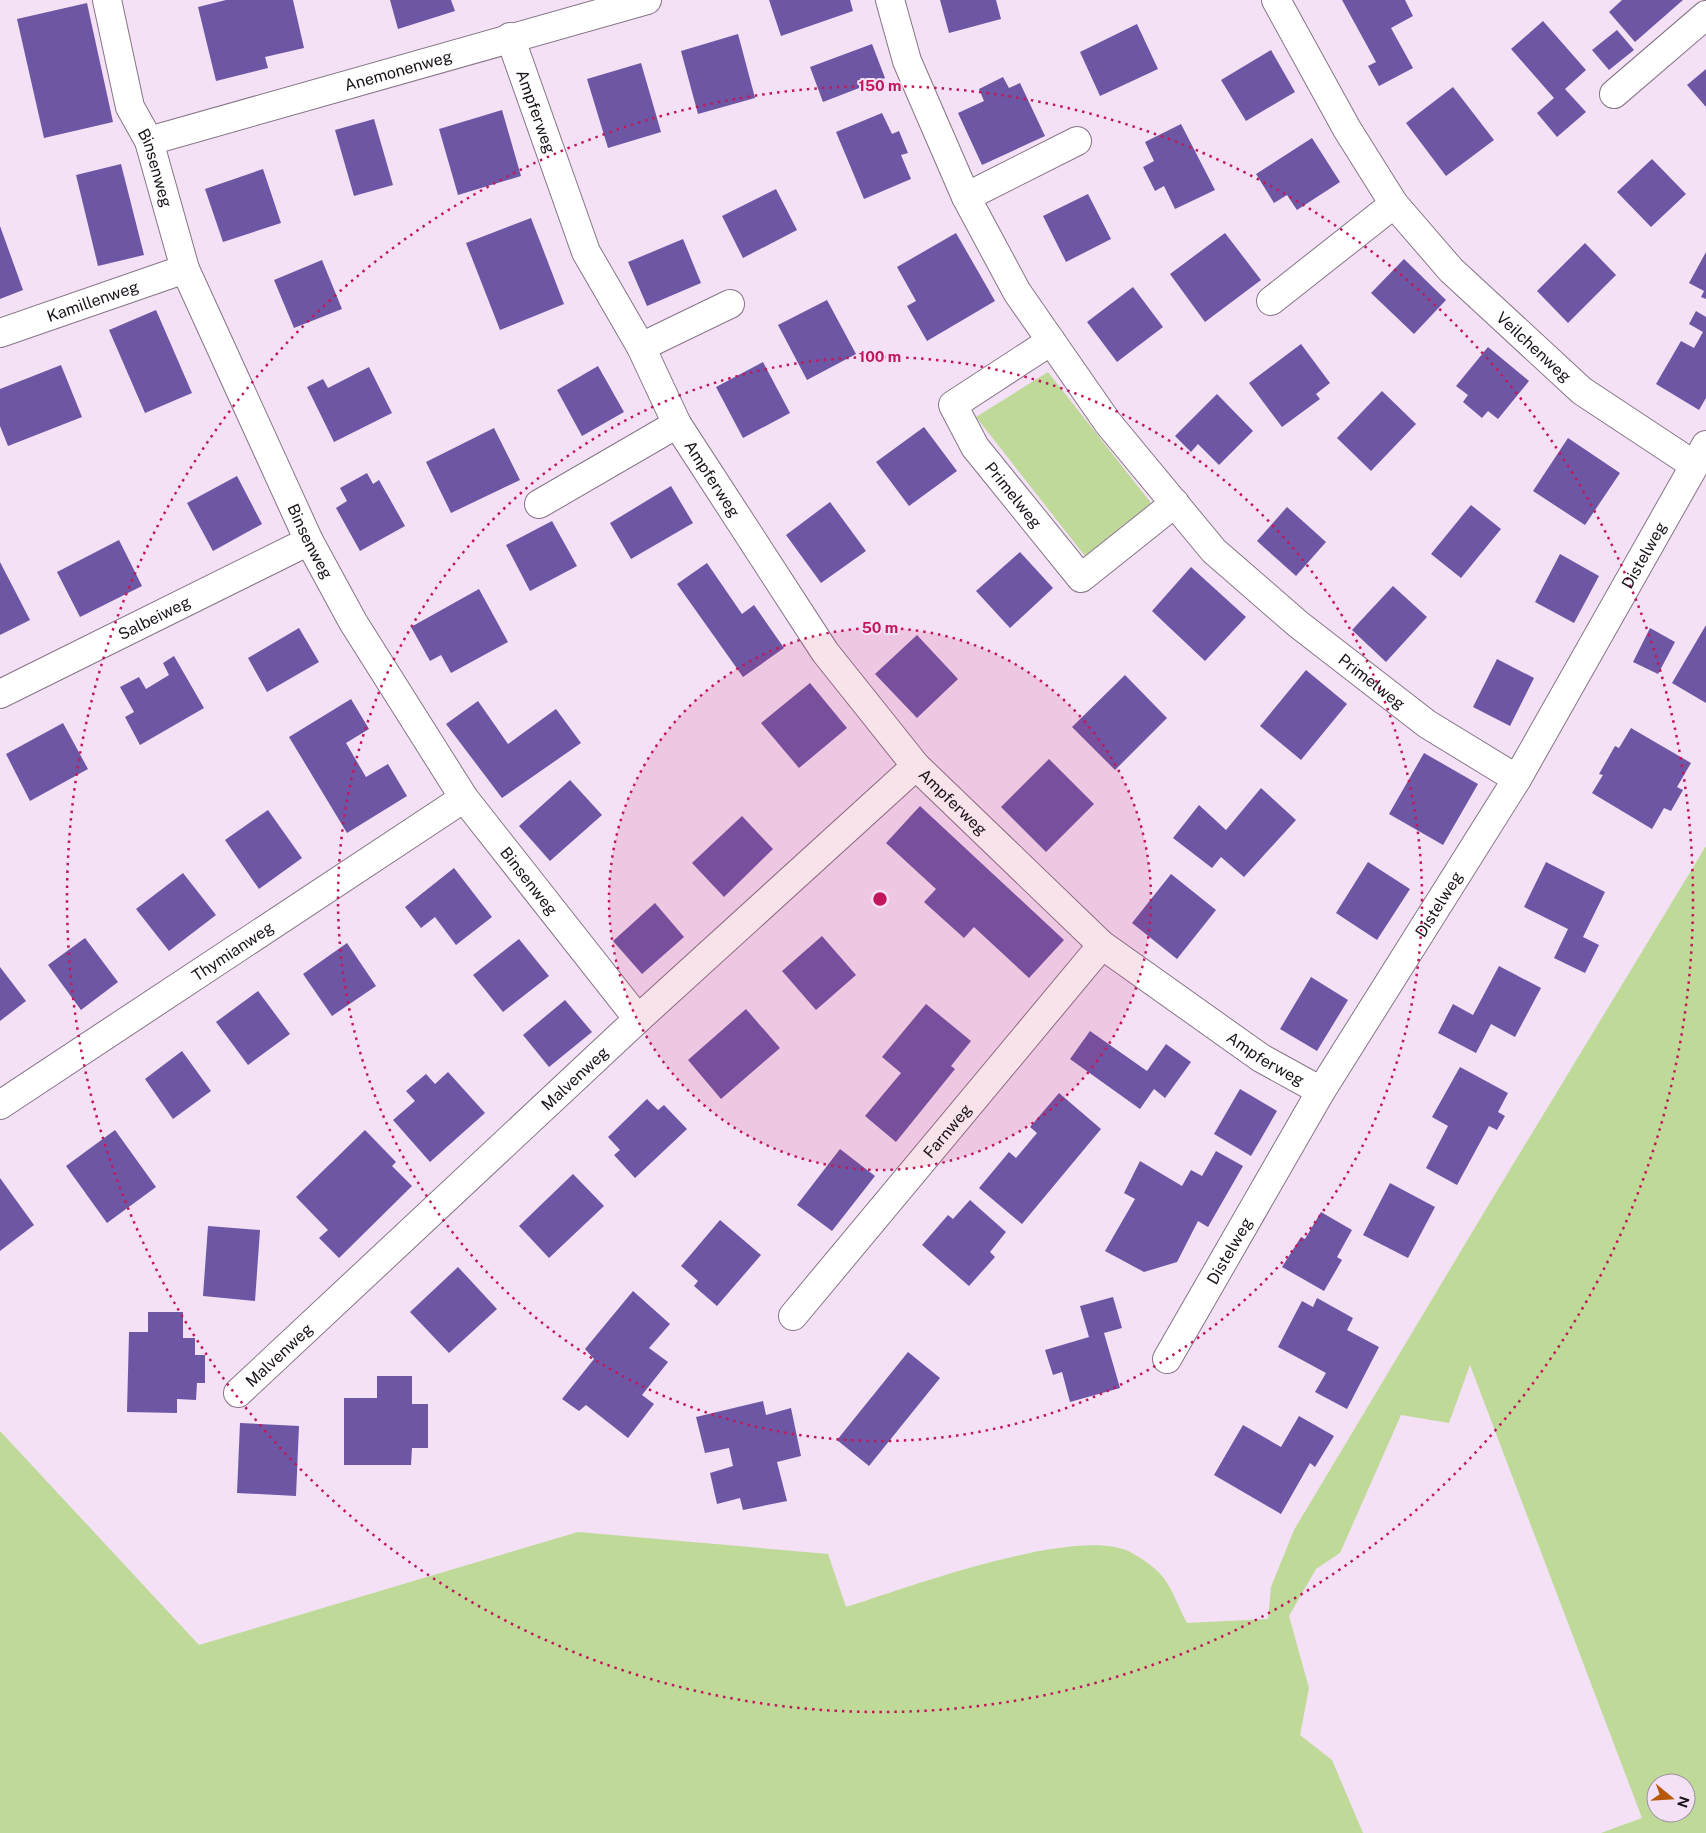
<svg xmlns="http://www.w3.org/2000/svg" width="1706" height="1833" font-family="'Public Sans',sans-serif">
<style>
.green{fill:#bed998;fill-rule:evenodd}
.building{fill:#6d57a5}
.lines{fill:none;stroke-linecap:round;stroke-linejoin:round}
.minor-casing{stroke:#857586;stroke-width:30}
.minor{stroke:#fff;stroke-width:28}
.ring{fill:none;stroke:#c2185b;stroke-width:2.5;stroke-dasharray:2.5 5}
.labels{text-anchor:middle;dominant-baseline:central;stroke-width:4;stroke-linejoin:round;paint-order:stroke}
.street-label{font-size:16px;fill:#1a131a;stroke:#f4e1f5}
.centre{fill:#c2185b;stroke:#f4e1f5;stroke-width:2.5}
.ring-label{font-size:15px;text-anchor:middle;font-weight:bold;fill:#c2185b;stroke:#f4e1f5;stroke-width:4;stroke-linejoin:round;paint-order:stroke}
</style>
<rect width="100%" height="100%" fill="#f4e1f5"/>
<g class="green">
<path d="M1048 372 1151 503 1085 556 976 417Z"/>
<path d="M1706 846V1833H1601L1642 1818 1470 1365 1449 1423 1401 1415 1340 1553 1316 1569 1289 1616 1309 1688 1300 1735 1332 1760 1363 1833H0V1431L199 1645 578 1532 828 1554 846 1607C904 1589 1080 1523 1132 1553 1141 1558 1156 1568 1162 1576 1173 1589 1179 1609 1187 1623L1268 1619 1271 1587 1294 1530 1480 1219ZM1656 1783H1686V1813H1656Z"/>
</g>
<g class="building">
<path d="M226 0H293L304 48 265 57 268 68 216 81 198 7Z"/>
<path d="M390 0H451L455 11 398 29Z"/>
<path d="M769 0H850L853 11 781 36Z"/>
<path d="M940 0H996L1001 19 949 33Z"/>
<path d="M1342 0H1405L1413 16 1391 28 1413 68 1379 86 1368 66 1376 62Z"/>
<path d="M1622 0H1683L1635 42 1609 12Z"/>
<path d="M87 3 113 122 44 138 17 19Z"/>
<path d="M1543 21 1586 70 1565 89 1586 112 1557 137 1537 113 1554 98 1511 49Z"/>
<path d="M1137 24 1158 69 1100 96 1080 52Z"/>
<path d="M1617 30 1634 50 1609 70 1592 50Z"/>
<path d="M738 34 755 98 698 114 681 51Z"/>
<path d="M872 44 885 78 823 102 810 67Z"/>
<path d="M1271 50 1295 92 1246 121 1221 80Z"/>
<path d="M641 63 661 132 608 148 587 79Z"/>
<path d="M1706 69V107L1687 85Z"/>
<path d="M1003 77 1009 88 1020 83 1045 136 982 165 958 113 984 101 979 89Z"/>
<path d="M1453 87 1494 140 1446 176 1406 123Z"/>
<path d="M502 110 521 176 458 195 439 129Z"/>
<path d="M882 113 892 134 899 131 908 153 901 155 911 179 864 199 836 132Z"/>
<path d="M374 119 393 185 354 196 335 130Z"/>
<path d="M1181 124 1215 190 1175 209 1164 186 1155 191 1143 167 1154 161 1145 142Z"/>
<path d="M1312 138 1340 182 1297 210 1287 195 1274 203 1256 174Z"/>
<path d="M1652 159 1686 194 1651 227 1617 192Z"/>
<path d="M121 164 144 255 98 266 76 175Z"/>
<path d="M263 169 281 223 223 242 205 189Z"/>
<path d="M776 189 797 230 743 258 722 216Z"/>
<path d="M1088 194 1111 239 1066 262 1043 216Z"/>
<path d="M531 218 564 304 500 330 466 243Z"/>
<path d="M0 226 23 290 0 299Z"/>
<path d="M956 233 995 301 927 341 907 306 916 301 897 267Z"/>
<path d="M1225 233 1261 280 1205 322 1170 274Z"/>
<path d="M683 239 701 283 647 306 628 262Z"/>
<path d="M1585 243 1616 275 1568 323 1537 291Z"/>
<path d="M1706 252V299L1701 297 1704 291 1689 283Z"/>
<path d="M1404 259 1446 300 1414 334 1371 293Z"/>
<path d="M322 260 342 309 294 328 274 280Z"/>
<path d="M1133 287 1163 327 1117 362 1087 322Z"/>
<path d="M827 300 856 354 807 380 778 325Z"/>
<path d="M156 310 192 393 145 413 109 330Z"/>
<path d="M1696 311 1706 317V398L1699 410 1656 384 1681 341 1694 348 1703 332 1689 324Z"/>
<path d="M1301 344 1330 383 1316 394 1320 399 1282 427 1249 383Z"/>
<path d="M1488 347 1529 381 1498 419 1488 411 1482 418 1463 402 1468 395 1456 386Z"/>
<path d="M763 362 790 413 743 438 716 387Z"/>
<path d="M61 365 82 417 8 446 0 426V389Z"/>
<path d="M598 366 624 412 582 436 557 390Z"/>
<path d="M369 367 392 413 334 442 307 387 323 379 328 388Z"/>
<path d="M1382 391 1416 424 1371 471 1337 438Z"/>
<path d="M1217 394 1253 431 1219 465 1198 444 1191 452 1175 436Z"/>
<path d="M924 427 957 471 909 506 876 462Z"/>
<path d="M494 428 520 480 451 513 426 462Z"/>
<path d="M1568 438 1620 473 1585 525 1533 491Z"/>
<path d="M367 473 373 484 379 480 405 526 360 551 336 508 347 501 340 488Z"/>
<path d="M237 476 262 524 213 551 187 503Z"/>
<path d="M671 486 693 523 631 559 610 523Z"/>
<path d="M830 502 866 551 821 583 786 535Z"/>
<path d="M1471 505 1501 529 1461 578 1431 554Z"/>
<path d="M1287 507 1326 542 1296 576 1257 541Z"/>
<path d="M552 521 577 566 530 591 506 545Z"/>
<path d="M119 540 142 586 80 617 57 572Z"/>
<path d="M1020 552 1053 588 1010 628 976 591Z"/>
<path d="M1560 554 1599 576 1574 623 1535 602Z"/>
<path d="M0 562 30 620 0 635Z"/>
<path d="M707 563 742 614 754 605 784 648 743 677 677 584Z"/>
<path d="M1191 567 1246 617 1205 661 1152 611Z"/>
<path d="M1393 586 1427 617 1386 662 1352 630Z"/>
<path d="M479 589 508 642 451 673 441 655 430 661 411 627Z"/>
<path d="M1706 625V703L1672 683Z"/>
<path d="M299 628 319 662 267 692 248 658Z"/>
<path d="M1650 628 1675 642 1658 674 1633 662Z"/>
<path d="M917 635 958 679 917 718 875 674Z"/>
<path d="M174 656 204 708 140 745 125 717 134 712 120 687 139 677 146 689 169 675 163 663Z"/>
<path d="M1497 659 1534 678 1510 726 1473 707Z"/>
<path d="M1306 670 1347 704 1301 760 1260 726Z"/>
<path d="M1125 675 1167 718 1115 770 1072 727Z"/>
<path d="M810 683 847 728 799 768 761 723Z"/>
<path d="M351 699 369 729 346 743 366 777 388 764 407 796 347 833 289 737Z"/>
<path d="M478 701 508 744 556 709 581 743 502 798 446 724Z"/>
<path d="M63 723 88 769 30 801 6 754Z"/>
<path d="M1631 728 1691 763 1677 787 1683 790 1671 811 1664 808 1652 829 1592 793 1603 775 1599 774 1615 746 1619 748Z"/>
<path d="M1424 753 1478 784 1443 845 1389 814Z"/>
<path d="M1049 759 1094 804 1046 852 1001 807Z"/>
<path d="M570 780 602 815 550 861 519 826Z"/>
<path d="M1261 788 1296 820 1244 877 1221 857 1212 868 1173 838 1199 805 1226 830Z"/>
<path d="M920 806 1064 940 1029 978 974 927 964 938 924 902 936 889 886 843Z"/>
<path d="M268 810 302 858 259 889 225 840Z"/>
<path d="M742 816 773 849 724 897 692 863Z"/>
<path d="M1368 862 1410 889 1377 940 1336 913Z"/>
<path d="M1546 862 1605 892 1583 937 1599 945 1585 973 1554 958 1568 929 1524 907Z"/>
<path d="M454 868 492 917 456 945 435 917 421 928 405 907Z"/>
<path d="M183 873 216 915 169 951 136 909Z"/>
<path d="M1171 874 1216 910 1177 959 1132 923Z"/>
<path d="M655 903 684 937 642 974 613 941Z"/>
<path d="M822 936 856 975 816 1010 782 971Z"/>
<path d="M85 938 118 982 81 1010 48 965Z"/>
<path d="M519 939 549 976 503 1012 473 975Z"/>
<path d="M347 943 376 986 332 1016 303 974Z"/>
<path d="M1499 966 1541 988 1515 1037 1491 1024 1476 1053 1438 1033 1453 1004 1473 1015Z"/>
<path d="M0 967 26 1001 0 1021Z"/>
<path d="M1311 977 1348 1000 1317 1051 1280 1029Z"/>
<path d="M258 991 290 1034 248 1065 216 1022Z"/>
<path d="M565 1000 592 1032 549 1067 523 1035Z"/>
<path d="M926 1004 971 1041 951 1066 955 1069 896 1142 865 1116 901 1073 882 1057Z"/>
<path d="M746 1009 780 1048 721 1099 688 1060Z"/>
<path d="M1090 1031 1147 1071 1166 1044 1191 1062 1165 1098 1154 1089 1140 1109 1070 1059Z"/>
<path d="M182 1051 211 1091 173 1119 145 1079Z"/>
<path d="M1460 1067 1508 1093 1498 1112 1505 1116 1497 1130 1489 1126 1457 1185 1426 1168 1448 1126 1432 1117Z"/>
<path d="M448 1072 485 1113 430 1162 393 1120 415 1101 406 1091 426 1074 435 1084Z"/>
<path d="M1240 1089 1277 1111 1251 1156 1214 1134Z"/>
<path d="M1059 1093 1101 1129 1022 1224 979 1188 1009 1152 1016 1158 1037 1133 1030 1127Z"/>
<path d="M647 1099 658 1110 664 1105 687 1129 635 1178 614 1155 620 1150 608 1137Z"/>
<path d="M115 1130 156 1187 107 1223 66 1166Z"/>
<path d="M365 1130 396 1162 392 1166 412 1186 339 1258 319 1238 328 1230 296 1197Z"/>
<path d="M840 1149 875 1176 832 1231 797 1205Z"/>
<path d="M1216 1151 1243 1166 1208 1227 1198 1221 1177 1262 1144 1272 1105 1251 1135 1199 1124 1193 1140 1161 1182 1186 1191 1170 1202 1176Z"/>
<path d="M573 1174 604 1206 549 1258 519 1226Z"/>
<path d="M0 1178 34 1225 0 1251Z"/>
<path d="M1390 1183 1435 1207 1408 1258 1363 1235Z"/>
<path d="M970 1200 1006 1232 990 1252 995 1257 969 1286 922 1245 948 1215 953 1219Z"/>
<path d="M1321 1212 1352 1230 1337 1257 1342 1260 1324 1291 1282 1267 1301 1237 1305 1239Z"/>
<path d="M720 1220 761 1255 717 1306 694 1286 698 1281 681 1266Z"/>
<path d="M208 1226 260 1230 255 1301 203 1296Z"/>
<path d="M458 1267 497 1309 449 1353 410 1312Z"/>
<path d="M633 1291 670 1324 649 1348 668 1362 642 1395 654 1404 628 1438 586 1405 579 1411 562 1399 594 1359 585 1349Z"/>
<path d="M1113 1297 1122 1328 1104 1333 1120 1388 1070 1402 1062 1372 1053 1375 1045 1350 1089 1337 1080 1306Z"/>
<path d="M1317 1298 1353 1318 1347 1330 1379 1347 1347 1409 1315 1392 1326 1373 1278 1347 1302 1301 1313 1307Z"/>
<path d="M148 1312H183V1338H195V1355H205V1383H197L196 1400 177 1399V1413L127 1412 129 1332H148Z"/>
<path d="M908 1352 940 1378 869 1466 837 1440Z"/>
<path d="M377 1376H412V1404H428V1448H412L411 1465H344V1398H377Z"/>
<path d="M763 1401 766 1415 791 1408 801 1456 777 1462 787 1501 743 1510 740 1498 717 1504 710 1473 733 1466 729 1448 705 1453 696 1417Z"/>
<path d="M1299 1416 1334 1436 1315 1467 1310 1463 1281 1514 1214 1475 1243 1425 1281 1447Z"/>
<path d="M240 1423 299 1426 296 1496 237 1493Z"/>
</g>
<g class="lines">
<g class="minor-casing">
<g id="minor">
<path id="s1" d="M107 0 130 107 149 141 185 269 309 541 353 622 464 798 638 1019"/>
<path id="s2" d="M890 0 907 61 966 197 1017 292 1108 423 1214 551 1298 624 1427 724 1517 779"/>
<path id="s3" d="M1276 0 1347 129 1394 204 1451 270 1582 391 1694 465"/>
<path id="s4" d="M510 37 586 252 641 347 677 424 825 652 916 766 1102 945 1261 1058 1321 1091"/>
<path d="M1614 94 1706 15"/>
<path id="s5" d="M149 141 647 0"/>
<path d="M966 197 1077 141"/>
<path d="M1271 301 1394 204"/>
<path id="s6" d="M0 333 185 269"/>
<path id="s7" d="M1051 341 953 405 975 447 1081 578 1175 503"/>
<path d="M641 347 730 304"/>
<path d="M539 504 677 424"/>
<path id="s8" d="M0 694 309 541"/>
<path id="s9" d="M0 1105 464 798"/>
<path id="s10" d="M793 1316 1102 945"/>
<path id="s11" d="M1167 1359 1321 1091 1517 779 1706 445"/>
<path id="s12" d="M238 1393 638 1019 916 766"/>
</g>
</g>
<use href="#minor" class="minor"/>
</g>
<circle cx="880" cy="899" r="271" fill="#c2185b" fill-opacity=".12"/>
<g class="ring">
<circle cx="880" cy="899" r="271"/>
<circle cx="880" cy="899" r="542"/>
<circle cx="880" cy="899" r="813"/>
</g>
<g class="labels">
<g class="street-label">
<text stroke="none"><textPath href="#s5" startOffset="259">Anemonenweg</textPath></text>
<text stroke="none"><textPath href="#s4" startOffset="79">Ampferweg</textPath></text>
<text stroke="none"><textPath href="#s1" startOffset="176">Binsenweg</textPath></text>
<text stroke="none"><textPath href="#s6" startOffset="98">Kamillenweg</textPath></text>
<text stroke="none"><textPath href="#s3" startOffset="436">Veilchenweg</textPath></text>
<text stroke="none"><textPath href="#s4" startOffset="488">Ampferweg</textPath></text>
<text stroke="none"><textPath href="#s7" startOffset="226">Primelweg</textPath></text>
<text stroke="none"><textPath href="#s1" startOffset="581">Binsenweg</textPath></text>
<text stroke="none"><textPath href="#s11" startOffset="935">Distelweg</textPath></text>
<text stroke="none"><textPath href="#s8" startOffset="172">Salbeiweg</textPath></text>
<text stroke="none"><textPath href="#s2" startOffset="850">Primelweg</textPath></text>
<text stroke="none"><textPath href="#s4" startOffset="892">Ampferweg</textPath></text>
<text stroke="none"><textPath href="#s1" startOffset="986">Binsenweg</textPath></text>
<text stroke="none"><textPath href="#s11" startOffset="530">Distelweg</textPath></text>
<text stroke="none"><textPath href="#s9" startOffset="279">Thymianweg</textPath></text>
<text stroke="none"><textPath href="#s4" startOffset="1298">Ampferweg</textPath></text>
<text stroke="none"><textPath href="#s12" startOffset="461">Malvenweg</textPath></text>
<text stroke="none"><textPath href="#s10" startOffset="241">Farnweg</textPath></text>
<text stroke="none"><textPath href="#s11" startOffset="125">Distelweg</textPath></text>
<text stroke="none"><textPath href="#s12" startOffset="56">Malvenweg</textPath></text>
</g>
</g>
<circle cx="880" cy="899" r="8" class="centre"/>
<g class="ring-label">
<text x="880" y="91">150 m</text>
<text x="880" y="362">100 m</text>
<text x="880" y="633">50 m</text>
</g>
<g transform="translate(1671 1798) rotate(108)"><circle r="24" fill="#f4e1f5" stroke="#9d8f9d"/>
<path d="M0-4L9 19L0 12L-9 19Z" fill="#b7580b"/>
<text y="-8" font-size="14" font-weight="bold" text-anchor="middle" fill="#1a131a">N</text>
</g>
</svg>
